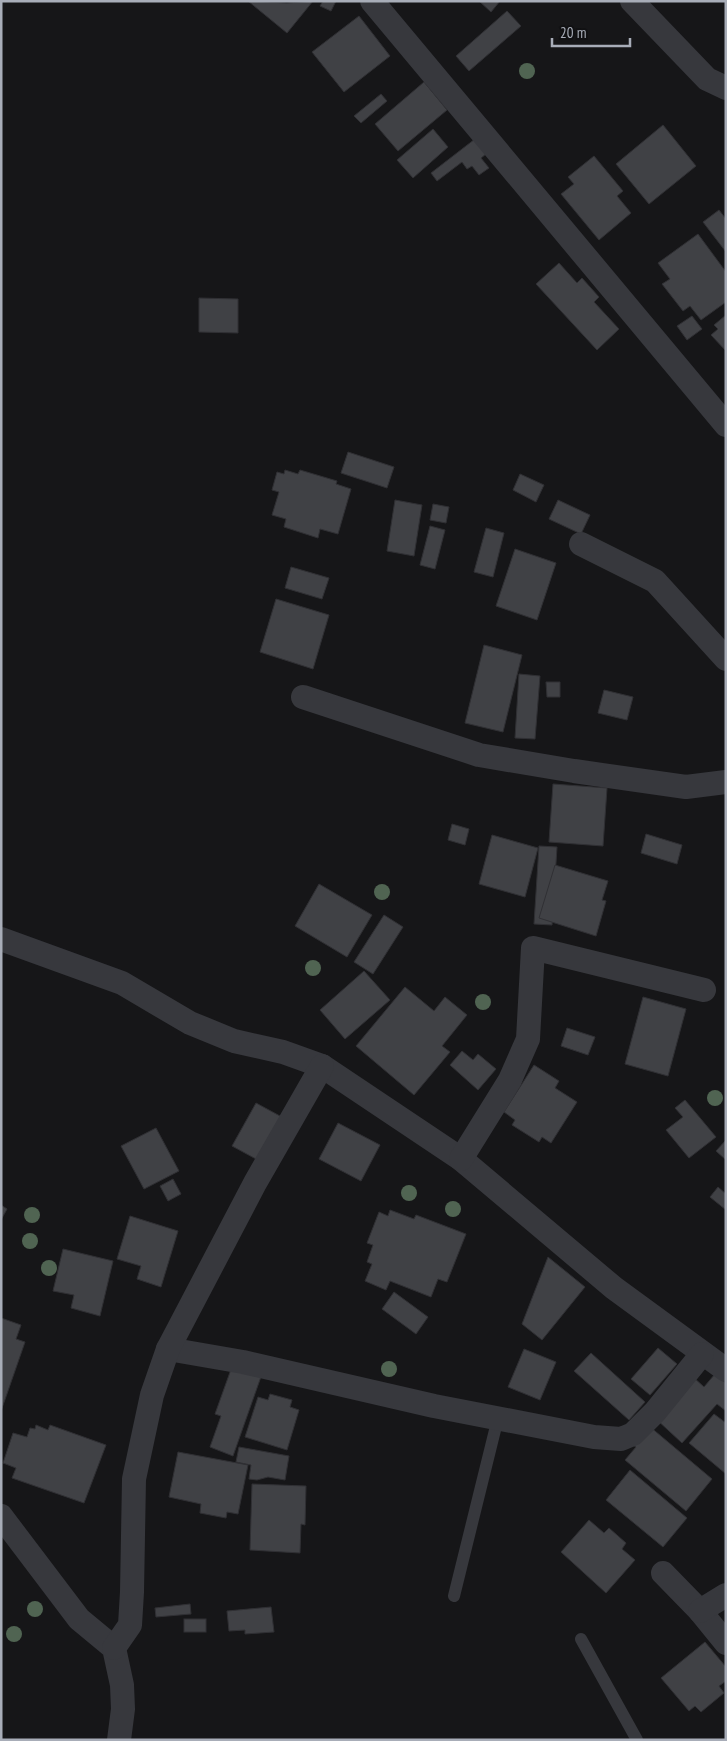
<svg xmlns="http://www.w3.org/2000/svg" width="727" height="1741" font-family="'PT Sans Narrow',sans-serif">
<style>
.building{fill:#404145;stroke:#303034}
.lines{fill:none;stroke-linecap:round;stroke-linejoin:round}
.lane{stroke:#37383d;stroke-width:12}
.street{stroke:#37383d;stroke-width:24}
.tree{fill:#506452}
</style>
<rect width="100%" height="100%" fill="#161618"/>
<g class="building">
<path d="M248 1 287 3 313 1 287 33Z"/>
<path d="M323 1H336L331 11 320 6Z"/>
<path d="M479 1H500L491 12Z"/>
<path d="M507 11 521 26 469 71 456 56Z"/>
<path d="M359 16 390 56 344 92 312 52Z"/>
<path d="M424 82 447 110 398 151 375 124Z"/>
<path d="M381 94 387 101 361 123 354 116Z"/>
<path d="M663 125 696 166 649 204 616 164Z"/>
<path d="M433 129 448 147 413 178 397 160Z"/>
<path d="M475 139 486 154 481 158 489 168 479 175 472 166 467 169 462 162 437 181 431 173Z"/>
<path d="M594 156 623 191 617 196 631 213 599 240 561 194 574 184 568 177Z"/>
<path d="M719 210 726 219V252L703 222Z"/>
<path d="M698 234 726 272V302L701 320 690 306 683 311 662 284 670 279 658 263Z"/>
<path d="M559 263 577 283 582 278 599 297 594 302 619 329 597 350 536 284Z"/>
<path d="M199 298 238 299V333L199 332Z"/>
<path d="M726 315V351L711 335 718 329 714 325Z"/>
<path d="M692 316 702 329 687 340 677 326Z"/>
<path d="M348 452 394 467 387 488 341 473Z"/>
<path d="M285 470 298 474 300 470 337 481 336 484 351 489 338 534 320 529 318 538 284 527 286 519 272 515 279 492 272 490 277 472 284 474Z"/>
<path d="M520 474 544 485 536 502 513 490Z"/>
<path d="M395 500 422 505 414 556 387 551Z"/>
<path d="M558 500 590 515 581 534 549 519Z"/>
<path d="M433 504 449 507 446 523 430 520Z"/>
<path d="M430 526 445 530 435 569 420 565Z"/>
<path d="M486 528 504 533 493 577 474 572Z"/>
<path d="M515 549 556 563 537 620 496 606Z"/>
<path d="M291 567 329 578 322 599 285 588Z"/>
<path d="M276 599 329 615 313 669 260 652Z"/>
<path d="M484 645 522 655 503 732 465 723Z"/>
<path d="M519 674 540 676 535 739 515 738Z"/>
<path d="M546 682H560V697H547Z"/>
<path d="M604 690 633 697 627 720 598 713Z"/>
<path d="M553 784 607 788 603 846 549 842Z"/>
<path d="M452 824 469 829 465 845 448 840Z"/>
<path d="M646 834 682 845 677 864 641 853Z"/>
<path d="M492 835 538 848 525 897 479 884Z"/>
<path d="M539 846 557 847 552 925 534 924Z"/>
<path d="M555 865 608 881 602 900 606 901 596 936 539 918Z"/>
<path d="M319 884 372 915 347 957 295 926Z"/>
<path d="M384 915 403 927 373 974 354 962Z"/>
<path d="M364 971 390 1000 345 1039 320 1010Z"/>
<path d="M405 987 434 1011 445 997 467 1015 442 1046 450 1052 414 1095 356 1046Z"/>
<path d="M643 997 686 1009 668 1076 625 1064Z"/>
<path d="M567 1028 595 1037 588 1055 561 1046Z"/>
<path d="M462 1051 473 1060 478 1054 496 1069 478 1090 450 1065Z"/>
<path d="M534 1065 559 1081 555 1088 577 1102 551 1143 542 1137 539 1142 512 1125 515 1120 504 1112Z"/>
<path d="M685 1100 716 1137 689 1158 666 1130 683 1117 675 1108Z"/>
<path d="M256 1103 291 1122 267 1165 232 1146Z"/>
<path d="M338 1123 380 1145 361 1181 319 1159Z"/>
<path d="M156 1128 179 1171 144 1189 121 1146Z"/>
<path d="M726 1140V1160L716 1151Z"/>
<path d="M173 1179 181 1194 168 1201 160 1186Z"/>
<path d="M718 1187 726 1194V1210L710 1197Z"/>
<path d="M1 1205 7 1209 1 1220Z"/>
<path d="M390 1210 414 1219 416 1215 466 1234 447 1282 438 1279 431 1297 390 1281 386 1290 365 1281 372 1264 367 1262 373 1245 367 1243 379 1212 388 1216Z"/>
<path d="M130 1216 178 1231 161 1287 137 1279 141 1266 117 1259Z"/>
<path d="M63 1249 113 1261 100 1316 71 1308 74 1295 53 1291Z"/>
<path d="M548 1257 585 1287 542 1340 522 1324Z"/>
<path d="M394 1292 428 1317 416 1334 382 1309Z"/>
<path d="M1 1318 21 1325 16 1339 25 1342 1 1411Z"/>
<path d="M658 1348 677 1364 650 1395 631 1379Z"/>
<path d="M524 1349 556 1362 540 1400 508 1387Z"/>
<path d="M591 1353 645 1402 629 1420 574 1371Z"/>
<path d="M234 1361 263 1371 233 1456 210 1447 221 1416 215 1414Z"/>
<path d="M715 1374 726 1383V1411L717 1404 682 1443 655 1418 692 1376 704 1387Z"/>
<path d="M270 1394 292 1400 290 1407 299 1410 287 1450 245 1437 258 1397 268 1400Z"/>
<path d="M714 1414 726 1423V1474L689 1443Z"/>
<path d="M36 1425 48 1430 50 1425 106 1445 84 1503 12 1478 16 1468 3 1463 13 1433 27 1437 30 1428 35 1429Z"/>
<path d="M649 1426 712 1479 686 1511 625 1460 636 1447 633 1445Z"/>
<path d="M239 1447 289 1456 285 1480 268 1477 257 1480 249 1479 251 1465 236 1462Z"/>
<path d="M178 1452 248 1465 238 1514 227 1512 226 1518 200 1513 201 1504 169 1497Z"/>
<path d="M630 1470 687 1518 663 1547 606 1500Z"/>
<path d="M252 1484 306 1486 305 1525 301 1524 300 1553 250 1550Z"/>
<path d="M589 1520 604 1533 609 1528 626 1543 622 1549 635 1560 606 1593 561 1552Z"/>
<path d="M190 1604 191 1614 156 1617 155 1608Z"/>
<path d="M271 1607 274 1632 245 1634V1630L229 1631 227 1611Z"/>
<rect x="184" y="1619" width="22" height="13"/>
<path d="M705 1642 726 1667V1681L719 1686 724 1693 701 1712 695 1706 689 1711 661 1678Z"/>
</g>
<g class="lines">
<g class="lane">
<path d="M454 1596 498 1418"/>
<path d="M581 1639 637 1740"/>
</g>
<g class="street">
<path d="M372 1 726 425"/>
<path d="M632 1 707 79 726 88"/>
<path d="M581 544 655 581 726 659"/>
<path d="M303 697 479 755 574 771 686 787 726 782"/>
<path d="M1 939 122 983 190 1023 234 1041 283 1052 322 1066 461 1159 614 1288 726 1370"/>
<path d="M461 1159 510 1080 528 1039 533 948 704 990"/>
<path d="M168 1349 243 1362 434 1406 594 1437 621 1439 633 1434 655 1412 702 1354"/>
<path d="M1 1516 79 1619 114 1648 122 1685 123 1709 119 1740"/>
<path d="M663 1573 700 1611 726 1643"/>
<path d="M700 1611 726 1595"/>
<path d="M114 1648 130 1625 132 1592 134 1479 152 1395 168 1349 255 1183 322 1066"/>
</g>
</g>
<g class="tree">
<circle cx="527" cy="71" r="8"/>
<circle cx="382" cy="892" r="8"/>
<circle cx="313" cy="968" r="8"/>
<circle cx="483" cy="1002" r="8"/>
<circle cx="715" cy="1098" r="8"/>
<circle cx="409" cy="1193" r="8"/>
<circle cx="453" cy="1209" r="8"/>
<circle cx="32" cy="1215" r="8"/>
<circle cx="30" cy="1241" r="8"/>
<circle cx="49" cy="1268" r="8"/>
<circle cx="389" cy="1369" r="8"/>
<circle cx="35" cy="1609" r="8"/>
<circle cx="14" cy="1634" r="8"/>
</g>
<rect width="727" height="1741" fill="none" stroke="#a8adb8" stroke-width="5"/>
<path d="M552 38v8h78v-8" fill="none" stroke="#a8adb8" stroke-width="2.5"/>
<text x="560" y="38" font-size="15" fill="#a8adb8" stroke="#111113" stroke-width="4" paint-order="stroke">20 m</text>
</svg>
